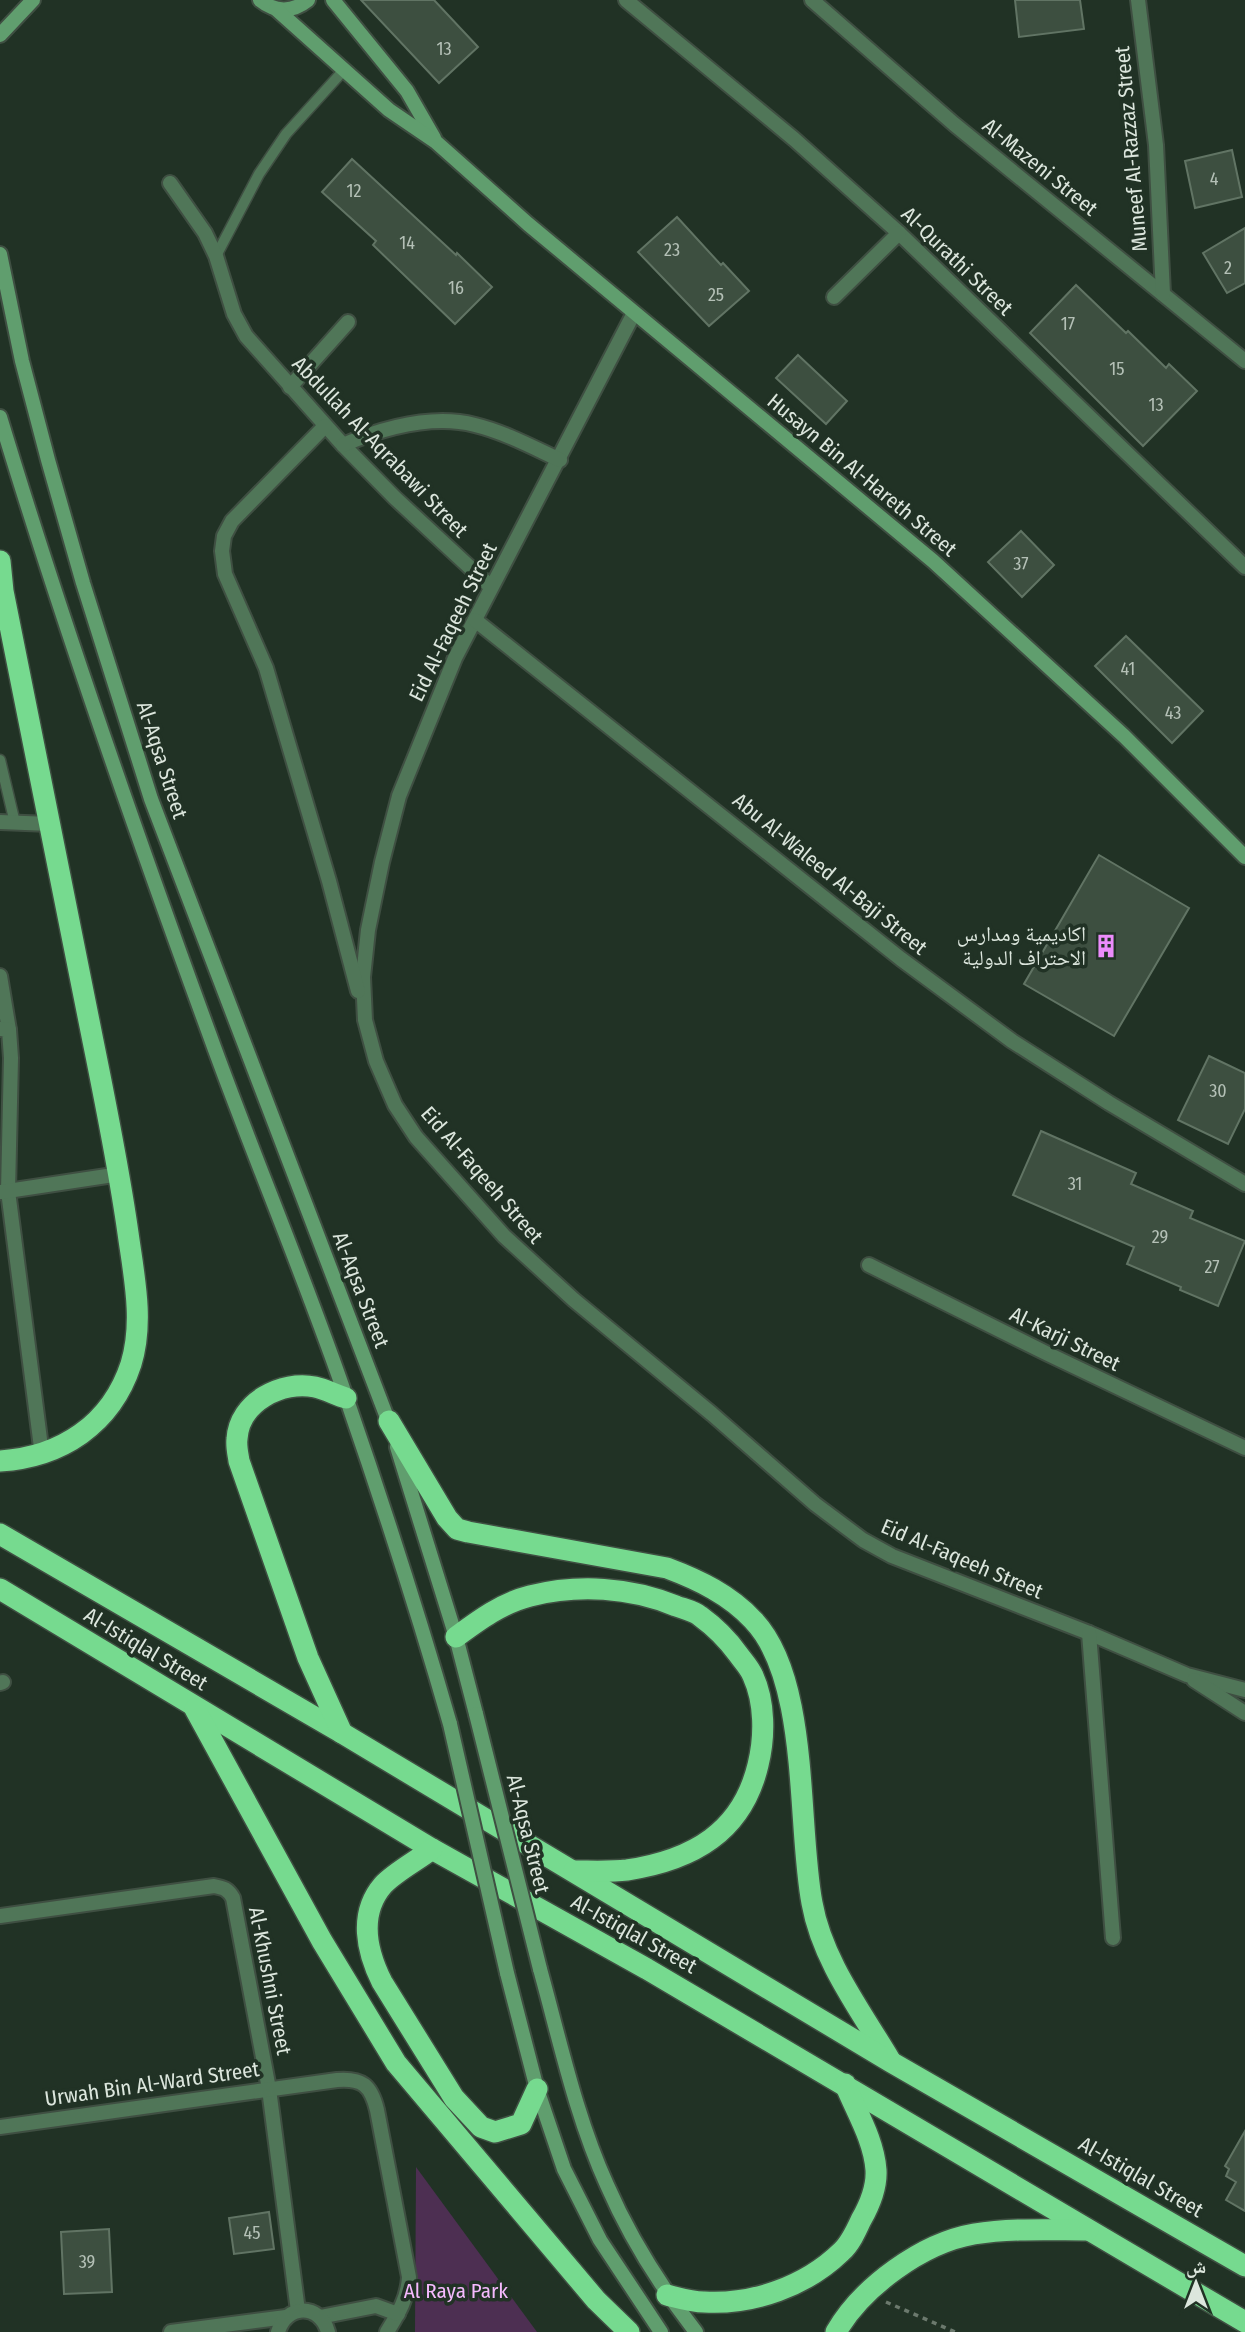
<svg xmlns="http://www.w3.org/2000/svg" width="1245" height="2332" font-family="'Fira Sans Condensed','Noto Naskh Arabic',sans-serif">
<style>
.green{fill:#4d2f52}
.building{fill:#3d4f40;stroke:#617464;stroke-width:2}
.lines{fill:none;stroke-linecap:round;stroke-linejoin:round}
.lane-casing{stroke:#3f4f42;stroke-width:13}
.street-casing{stroke:#3f4f42;stroke-width:18}
.secondary-casing{stroke:#3f4f42;stroke-width:18}
.highway-casing{stroke:#3f4f42;stroke-width:24}
.path{stroke:#6b796d;stroke-width:3.5;stroke-dasharray:5 5;stroke-linecap:butt}
.lane{stroke:#507658;stroke-width:10}
.street{stroke:#507658;stroke-width:14}
.secondary{stroke:#609e6e;stroke-width:14}
.highway{stroke:#76da8f;stroke-width:21}
.secondary-bridge-casing{stroke:#3f4f42;stroke-width:18;stroke-linecap:butt}
.secondary-bridge{stroke:#609e6e;stroke-width:14}
.labels{text-anchor:middle;dominant-baseline:central;stroke-width:7;stroke-linejoin:round;paint-order:stroke}
.number-label{font-size:18px;fill:#b4c0b6}
.street-label{font-size:21px;fill:#dce6dd;stroke:#213225}
.poi-label{font-size:21px;fill:#dce6dd;stroke:#213225;text-anchor:end}
.park-label{font-size:21px;fill:#f5bafe;stroke:#213225}
</style>
<rect width="100%" height="100%" fill="#213225"/>
<path class="green" d="M416 2167 537 2332H415Z"/>
<g class="building">
<path d="M361 0H434L478 47 439 83Z"/>
<path d="M1015 0H1080L1084 29 1019 37Z"/>
<path d="M1232 150 1242 197 1195 208 1185 161Z"/>
<path d="M352 159 456 255 457 253 492 287 455 324 373 245 376 241 322 192Z"/>
<path d="M677 217 721 265 723 263 749 291 709 326 638 252Z"/>
<path d="M1245 228V283L1227 293 1203 253Z"/>
<path d="M1076 285 1126 333 1128 331 1166 368 1169 364 1197 391 1143 446 1030 333Z"/>
<path d="M798 355 847 401 826 424 776 378Z"/>
<path d="M1021 531 1054 565 1022 597 988 562Z"/>
<path d="M1126 636 1203 711 1172 743 1095 666Z"/>
<path d="M1099 855 1189 908 1114 1036 1024 984Z"/>
<path d="M1209 1056 1245 1073V1109L1228 1144 1178 1120Z"/>
<path d="M1041 1131 1136 1173 1131 1184 1193 1211 1190 1218 1245 1241 1218 1306 1180 1290 1181 1287 1127 1264 1134 1247 1013 1195Z"/>
<path d="M1245 2131V2211L1226 2200 1236 2182 1226 2176 1229 2169 1225 2166Z"/>
<path d="M269 2212 274 2249 234 2254 229 2218Z"/>
<path d="M109 2229 112 2292 64 2294 61 2232Z"/>
</g>
<g class="lines">
<g class="lane-casing">
<g id="lane">
<path d="M216 256 259 174 286 134 343 71"/>
<path d="M0 760 15 823"/>
</g>
</g>
<g class="street-casing">
<g id="street">
<path d="M626 0 794 139 899 233 1245 567"/>
<path d="M812 0 954 124 1245 361"/>
<path d="M1138 0 1156 145 1163 294"/>
<path d="M170 183 205 233 216 256 234 314 246 336 343 445 395 498 491 587"/>
<path d="M834 297 899 233"/>
<path d="M634 313 455 658 399 796 382 862 368 930 363 977 365 1020 376 1061 395 1105 416 1137 504 1236 574 1300 712 1414 815 1504 863 1540 892 1556 1089 1633 1187 1675 1245 1690"/>
<path d="M290 387 348 322"/>
<path d="M325 426 232 521 224 536 222 551 225 574 266 668 329 881 358 991"/>
<path d="M343 445C383 428 432 414 475 425 504 432 532 447 560 460"/>
<path d="M475 620 901 959 1012 1041 1109 1103 1245 1184"/>
<path d="M0 822 50 824"/>
<path d="M0 976 9 1030"/>
<path d="M0 1029 9 1030 11 1058 8 1191 42 1455"/>
<path d="M1 1192 120 1174"/>
<path d="M869 1265 1048 1354 1245 1448"/>
<path d="M1089 1633 1113 1938"/>
<path d="M1194 1680 1245 1713"/>
<path d="M0 1683 3 1682"/>
<path d="M0 1916 214 1886C224 1888 228 1889 233 1898L269 2089 298 2311"/>
<path d="M0 2127 337 2080C362 2078 371 2085 377 2110L409 2277C408 2298 398 2314 387 2332"/>
<path d="M320 2317 376 2306 398 2314"/>
<path d="M171 2332 286 2317"/>
<path d="M278 2332C286 2304 320 2303 328 2332"/>
</g>
</g>
<g class="secondary-casing">
<g id="secondary">
<path d="M260 0C276 13 293 12 308 0"/>
<path d="M333 0 407 91 434 138"/>
<path d="M276 9 389 110 436 142 528 224 933 561 1124 736 1245 857"/>
<path d="M0 35 33 0"/>
<path d="M0 254 22 361 48 460 83 583 151 799 391 1428"/>
<path d="M0 417C63 625 135 831 210 1036 254 1158 305 1277 347 1400 384 1507 419 1616 450 1724"/>
<path d="M397 1447 456 1637 476 1714"/>
<path d="M540 1969C560 2041 576 2117 607 2185 630 2238 661 2287 696 2332"/>
<path d="M507 1973 537 2089 564 2169 600 2240 661 2332"/>
</g>
</g>
<g class="highway-casing">
<g id="highway">
<path d="M0 561 3 591C33 741 63 891 93 1041 106 1105 119 1169 128 1233 134 1276 144 1322 131 1364 111 1425 61 1457 0 1461"/>
<path d="M389 1421 447 1518 457 1529 468 1532 667 1568C699 1580 730 1595 753 1620 810 1679 797 1825 812 1903 822 1960 861 2011 890 2060"/>
<path d="M0 1534 342 1733 891 2062 1245 2266"/>
<path d="M0 1589 432 1849 647 1969 1245 2322"/>
<path d="M456 1637C479 1620 502 1603 530 1596 578 1584 630 1587 676 1606 684 1609 694 1611 700 1616 715 1627 728 1640 738 1654 743 1661 750 1668 753 1676 765 1702 765 1737 758 1765 742 1832 693 1860 627 1870 610 1872 591 1871 574 1871"/>
<path d="M195 1709 322 1941 396 2063 596 2300 629 2332"/>
<path d="M342 1733 308 1658 239 1461C238 1454 236 1446 237 1439 239 1402 282 1380 315 1387 325 1389 336 1395 346 1398"/>
<path d="M432 1849C418 1860 395 1872 383 1885 358 1914 367 1952 382 1982L454 2098 481 2127 495 2132 521 2124 537 2089"/>
<path d="M667 2295C679 2298 692 2302 704 2302 753 2305 806 2286 841 2252 850 2244 856 2231 861 2220 869 2206 877 2187 876 2170 874 2140 856 2111 845 2084"/>
<path d="M836 2332C862 2287 922 2243 974 2234 1012 2228 1050 2230 1088 2230"/>
</g>
</g>
<path class="path" d="M886 2302 955 2332"/>
<use href="#lane" class="lane"/>
<use href="#street" class="street"/>
<use href="#secondary" class="secondary"/>
<use href="#highway" class="highway"/>
<g class="secondary-bridge-casing">
<g id="secondary-bridge">
<path d="M476 1714 540 1969"/>
<path d="M450 1724 507 1973"/>
</g>
</g>
<use href="#secondary-bridge" class="secondary-bridge"/>
</g>
<defs>
<g id="building-bare" transform="scale(1.89)"><path d="M-4-6H4V6H1V3H-1V6H-4ZM-2.5-4.3h1.7v1.8h-1.7ZM.8-4.3h1.7v1.8H.8ZM-2.5-1h1.7V.8h-1.7ZM.8-1h1.7V.8H.8Z" fill="#ec8cfb" stroke="#213225" stroke-width="2.5" paint-order="stroke"/></g>
</defs>
<g fill-rule="evenodd">
<use href="#building-bare" x="1106" y="946"/>
</g>
<g class="labels">
<g class="number-label">
<text x="444" y="49">13</text>
<text x="1214" y="179">4</text>
<text x="354" y="191">12</text>
<text x="407" y="243">14</text>
<text x="672" y="250">23</text>
<text x="1228" y="268">2</text>
<text x="456" y="288">16</text>
<text x="716" y="295">25</text>
<text x="1068" y="324">17</text>
<text x="1117" y="369">15</text>
<text x="1156" y="405">13</text>
<text x="1021" y="564">37</text>
<text x="1128" y="669">41</text>
<text x="1173" y="713">43</text>
<text x="1218" y="1091">30</text>
<text x="1075" y="1184">31</text>
<text x="1160" y="1237">29</text>
<text x="1212" y="1267">27</text>
<text x="252" y="2233">45</text>
<text x="87" y="2262">39</text>
</g>
<g class="street-label">
<text transform="translate(1131 149) rotate(-95)">Muneef Al-Razzaz Street</text>
<text transform="translate(1040 167) rotate(39)">Al-Mazeni Street</text>
<text transform="translate(957 261) rotate(44)">Al-Qurathi Street</text>
<text transform="translate(380 447) rotate(46)">Abdullah Al-Aqrabawi Street</text>
<text transform="translate(862 475) rotate(40)">Husayn Bin Al-Hareth Street</text>
<text transform="translate(453 622) rotate(-64)">Eid Al-Faqeeh Street</text>
<text transform="translate(162 760) rotate(72)">Al-Aqsa Street</text>
<text transform="translate(830 874) rotate(39)">Abu Al-Waleed Al-Baji Street</text>
<text transform="translate(482 1175) rotate(49)">Eid Al-Faqeeh Street</text>
<text transform="translate(361 1290) rotate(69)">Al-Aqsa Street</text>
<text transform="translate(1065 1339) rotate(26)">Al-Karji Street</text>
<text transform="translate(962 1559) rotate(23)">Eid Al-Faqeeh Street</text>
<text transform="translate(146 1649) rotate(31)">Al-Istiqlal Street</text>
<text transform="translate(528 1834) rotate(76)">Al-Aqsa Street</text>
<text transform="translate(634 1934) rotate(29)">Al-Istiqlal Street</text>
<text transform="translate(270 1981) rotate(79)">Al-Khushni Street</text>
<text transform="translate(152 2084) rotate(-8)">Urwah Bin Al-Ward Street</text>
<text transform="translate(1141 2177) rotate(30)">Al-Istiqlal Street</text>
</g>
<g class="poi-label">
<text x="1086" y="934">اكاديمية ومدارس<tspan x="1086" dy="24">الاحتراف الدولية</tspan></text>
</g>
<g class="park-label">
<text x="456" y="2291">Al Raya Park</text>
</g>
</g>
<g transform="translate(1196 2283)" stroke="#213225" stroke-width="5" paint-order="stroke">
<path d="M0-5L12 26L0 18L-12 26Z" fill="#dce6dd"/>
<text y="-10" font-size="19" font-weight="bold" text-anchor="middle" fill="#dce6dd">ش</text>
</g>
</svg>
